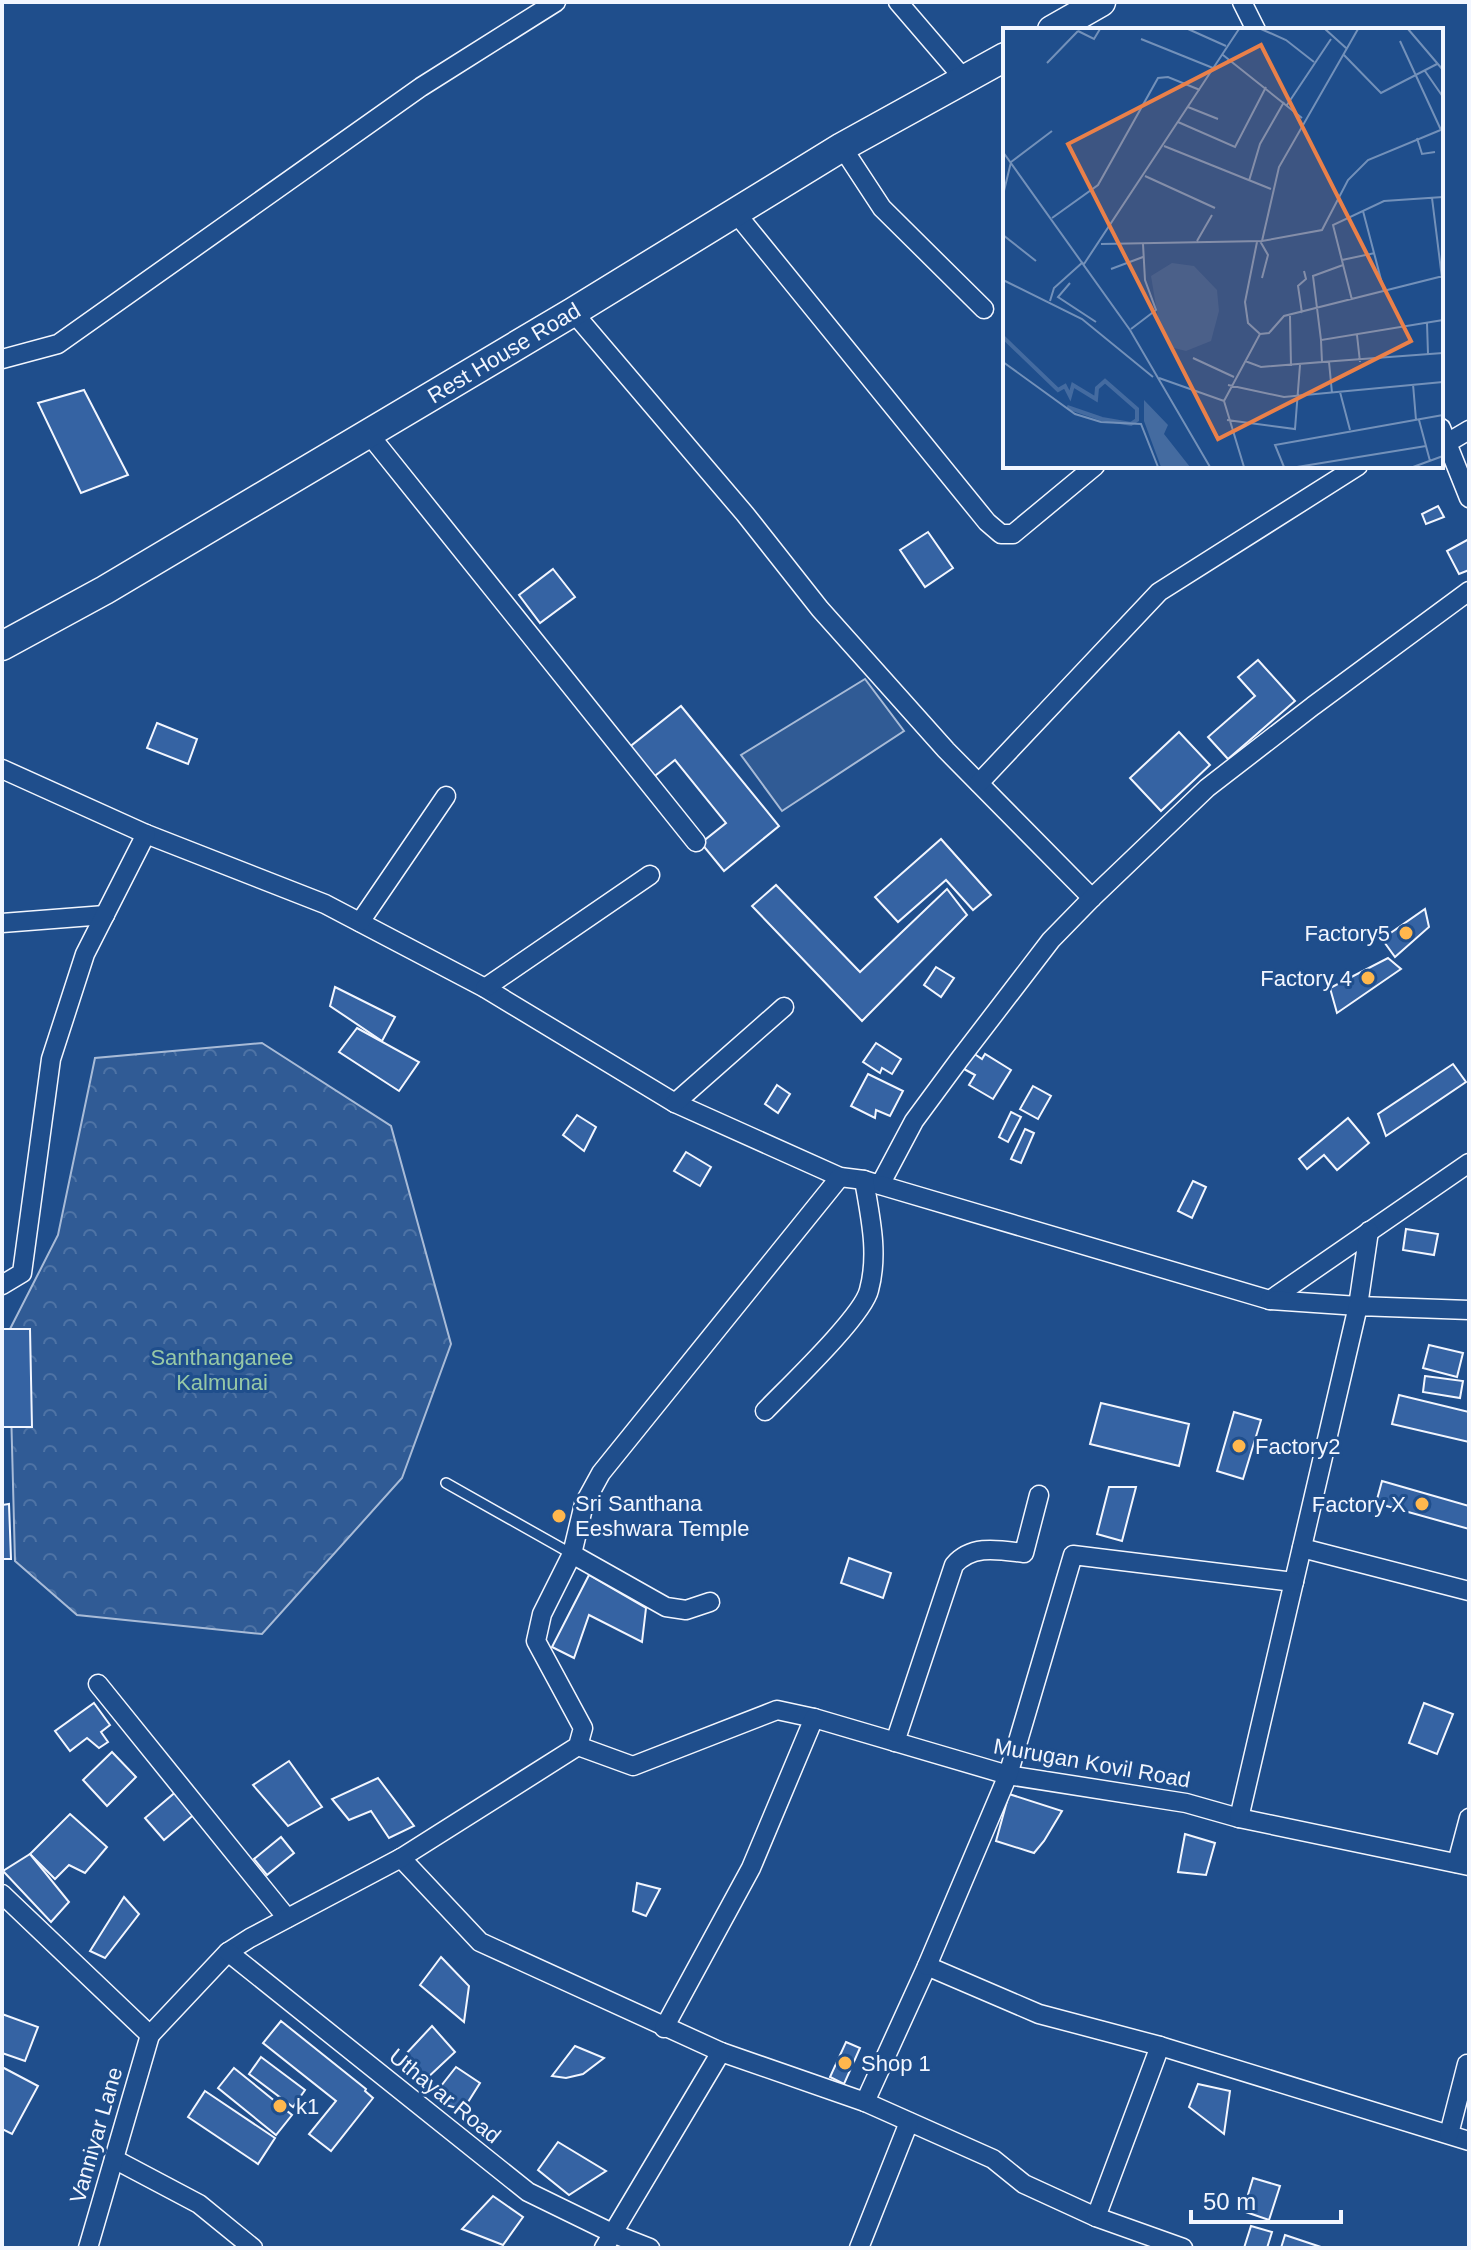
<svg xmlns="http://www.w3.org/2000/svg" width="1471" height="2250" font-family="Arial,sans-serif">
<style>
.built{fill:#305b95;stroke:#a8bbd7;stroke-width:2}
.park{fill:url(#park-crowns);stroke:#a8bbd7;stroke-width:2}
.building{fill:#3563a3;stroke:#f2f6ff;stroke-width:2}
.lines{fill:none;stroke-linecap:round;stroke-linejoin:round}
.service-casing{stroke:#f2f6ff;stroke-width:12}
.minor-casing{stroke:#f2f6ff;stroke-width:21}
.primary-casing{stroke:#f2f6ff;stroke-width:31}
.service{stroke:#1f4e8c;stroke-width:9}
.minor{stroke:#1f4e8c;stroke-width:18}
.primary{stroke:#1f4e8c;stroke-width:28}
.poi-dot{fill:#ffb74d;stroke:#1f4e8c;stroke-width:3}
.labels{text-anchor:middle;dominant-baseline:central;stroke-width:6;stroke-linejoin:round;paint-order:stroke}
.street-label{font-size:22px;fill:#f2f6ff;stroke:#1f4e8c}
.poi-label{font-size:22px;fill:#f2f6ff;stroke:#1f4e8c;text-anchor:start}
.park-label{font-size:22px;fill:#97c8a6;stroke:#1f4e8c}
.inset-river{fill:none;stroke:#446ba0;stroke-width:4}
.inset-road{fill:none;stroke:#7391ba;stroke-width:2}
.view{fill:#ea8049;fill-opacity:0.15;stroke:#ea8049;stroke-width:4}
.inset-edge{fill:none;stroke:#f2f6ff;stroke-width:4}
</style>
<defs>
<pattern id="park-crowns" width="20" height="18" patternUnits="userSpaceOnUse" patternTransform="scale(2)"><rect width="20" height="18" fill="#305b95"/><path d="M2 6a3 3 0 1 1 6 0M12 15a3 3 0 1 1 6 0" fill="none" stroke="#4e73a5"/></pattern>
</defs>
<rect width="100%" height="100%" fill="#1f4e8c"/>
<path class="built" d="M865 679 904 731 782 811 741 755Z"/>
<path class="park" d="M262 1043 391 1126 451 1344 402 1478 262 1634 77 1615 15 1561 9 1331 58 1235 95 1058Z"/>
<g class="building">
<path d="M84 390 128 475 81 493 38 403Z"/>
<path d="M1438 506 1444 517 1426 524 1422 514Z"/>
<path d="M928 532 953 568 925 587 900 550Z"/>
<path d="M1469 539V570L1459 574 1447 551Z"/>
<path d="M553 569 575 597 540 623 519 595Z"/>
<path d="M1258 660 1295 701 1228 759 1208 737 1255 696 1238 677Z"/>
<path d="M681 706 779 826 724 871 701 843 726 823 675 760 651 779 627 749Z"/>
<path d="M157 723 197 739 188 764 147 748Z"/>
<path d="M1179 732 1210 765 1161 811 1130 778Z"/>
<path d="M941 839 991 895 973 910 946 880 898 922 875 897Z"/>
<path d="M776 885 860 972 947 889 967 915 862 1021 752 906Z"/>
<path d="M1425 909 1429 927 1395 957 1382 939Z"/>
<path d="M1388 958 1401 969 1337 1013 1330 988Z"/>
<path d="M936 967 954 978 941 997 924 985Z"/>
<path d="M335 987 395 1017 382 1041 330 1006Z"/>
<path d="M357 1028 419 1062 399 1091 339 1052Z"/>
<path d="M876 1043 901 1059 892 1074 882 1068 880 1073 863 1062Z"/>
<path d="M973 1053 982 1059 985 1054 1011 1070 993 1099 969 1085 975 1075 964 1069Z"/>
<path d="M1453 1064 1466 1082 1386 1136 1378 1114Z"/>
<path d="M868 1074 903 1091 890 1116 876 1110 875 1118 851 1106Z"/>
<path d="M777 1085 790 1094 778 1113 765 1104Z"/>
<path d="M1033 1086 1051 1096 1038 1119 1020 1109Z"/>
<path d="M1011 1112 1021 1117 1008 1142 999 1137Z"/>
<path d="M577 1115 596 1127 584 1151 563 1135Z"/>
<path d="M1348 1118 1369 1143 1337 1170 1324 1155 1307 1169 1299 1159Z"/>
<path d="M1025 1129 1034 1133 1021 1163 1011 1159Z"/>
<path d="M686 1152 711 1167 700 1186 674 1171Z"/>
<path d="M1193 1181 1206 1187 1192 1218 1178 1211Z"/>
<path d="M1406 1229 1438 1234 1434 1255 1403 1250Z"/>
<path d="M2 1329H30L32 1427H2Z"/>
<path d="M1429 1345 1463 1353 1457 1377 1423 1368Z"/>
<path d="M1425 1376 1463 1381 1460 1398 1423 1392Z"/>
<path d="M1399 1395 1469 1412V1442L1392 1424Z"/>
<path d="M1101 1403 1189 1424 1179 1466 1090 1444Z"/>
<path d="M1234 1412 1261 1420 1243 1479 1217 1471Z"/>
<path d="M1382 1481 1469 1506V1529L1376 1503Z"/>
<path d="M1109 1487H1136L1122 1541 1097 1534Z"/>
<path d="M9 1504 11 1559H2V1505Z"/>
<path d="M849 1558 891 1573 883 1598 841 1583Z"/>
<path d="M589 1575 646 1608 642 1642 589 1615 574 1658 552 1647Z"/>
<path d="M94 1703 110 1725 101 1732 108 1742 99 1748 87 1738 70 1751 55 1731Z"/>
<path d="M1424 1703 1453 1714 1437 1754 1409 1743Z"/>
<path d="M112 1752 136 1777 107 1806 83 1780Z"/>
<path d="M289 1761 322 1807 288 1826 253 1785Z"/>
<path d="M378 1778 414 1826 389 1838 371 1811 349 1820 332 1799Z"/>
<path d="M178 1790 197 1812 164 1840 145 1818Z"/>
<path d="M1009 1794 1062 1811 1044 1841 1034 1853 996 1841Z"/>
<path d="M70 1814 107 1847 85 1873 69 1865 55 1879 30 1854Z"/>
<path d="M1185 1834 1215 1843 1206 1875 1178 1872Z"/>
<path d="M281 1837 294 1853 267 1875 254 1859Z"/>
<path d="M30 1854 69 1902 51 1922 3 1871Z"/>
<path d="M637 1883 660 1889 646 1916 633 1911Z"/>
<path d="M124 1897 139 1914 105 1958 90 1951Z"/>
<path d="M441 1957 469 1986 464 2022 420 1985Z"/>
<path d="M2 2014 38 2027 25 2061 2 2053Z"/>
<path d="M281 2021 366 2089 365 2091 373 2098 331 2151 309 2134 336 2101 263 2043Z"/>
<path d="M432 2026 455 2052 425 2080 404 2056Z"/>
<path d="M846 2042 860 2048 844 2084 830 2077Z"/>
<path d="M575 2046 604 2058 583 2074 566 2078 552 2076Z"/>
<path d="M261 2057 305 2090 293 2107 249 2074Z"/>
<path d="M2 2067 38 2086 12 2134 2 2129Z"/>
<path d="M456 2067 480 2083 463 2110 443 2104 434 2095Z"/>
<path d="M234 2068 292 2115 276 2135 218 2088Z"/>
<path d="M1198 2084 1230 2091 1224 2134 1189 2107Z"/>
<path d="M205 2091 275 2138 258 2164 188 2117Z"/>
<path d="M558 2142 606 2171 569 2195 538 2170Z"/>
<path d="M1253 2178 1280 2186 1269 2220 1243 2211Z"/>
<path d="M493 2196 523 2217 503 2245 462 2229Z"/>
<path d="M1251 2226 1272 2232 1267 2248H1244Z"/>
<path d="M1285 2235 1321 2247V2248H1281Z"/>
</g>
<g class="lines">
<g class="service-casing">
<path id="service" d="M446 1483 572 1554"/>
</g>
<g class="minor-casing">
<g id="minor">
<path d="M898 2 965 80"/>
<path d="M1242 2 1256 30"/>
<path d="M842 147 882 208 984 309"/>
<path d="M735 212 987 522 1001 534H1013L1095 466"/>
<path d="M573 312 745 514 820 609 946 750 1092 898"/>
<path d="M2 359 58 344 421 87 556 2"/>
<path d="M1441 428 1469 498"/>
<path d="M368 433 696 842"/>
<path d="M1447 443 1469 430"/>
<path d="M2 769 146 834 325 904 485 988 675 1103 840 1177 864 1180 880 1185 914 1121 959 1060 1051 940 1092 898 1207 788 1313 706 1469 591"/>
<path d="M979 783 1159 592 1358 466"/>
<path d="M360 922 446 796"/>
<path d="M2 923 105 915"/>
<path d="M485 988 650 875"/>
<path d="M675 1103 784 1007"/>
<path d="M880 1185 1270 1300 1469 1163"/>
<path d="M2 1285 22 1273 51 1059 85 954 146 834"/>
<path d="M1270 1300 1358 1306 1369 1231"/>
<path d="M765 1411C787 1388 863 1316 869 1290 879 1253 870 1216 864 1180"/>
<path d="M1302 1548 1469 1591"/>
<path d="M572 1554 666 1607 686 1610 710 1602"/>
<path d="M98 1684 287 1918"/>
<path d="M895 1742 954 1565C972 1544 999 1550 1024 1553L1039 1495"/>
<path d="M578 1746 633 1766 777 1710 814 1718 1008 1775 1186 1803 1239 1818 1469 1866"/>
<path d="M1239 1818 1358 1306 1469 1310"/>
<path d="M401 1858 480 1942 721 2052 865 2102 927 1966 1039 2014 1160 2046 1469 2141"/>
<path d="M1457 1863 1469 1818"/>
<path d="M2 1894 150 2035 228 1952 250 1938 401 1858 578 1746 583 1728 536 1641 542 1614 572 1554 584 1504 601 1473 840 1177"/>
<path d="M228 1952 528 2192 612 2233 650 2248"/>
<path d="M927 1966 1008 1775 1073 1555 1294 1582"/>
<path d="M664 2028 751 1868 814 1718"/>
<path d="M865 2102 993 2159 1024 2184 1096 2217 1183 2248"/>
<path d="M1449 2134 1467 2064"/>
<path d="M114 2159 199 2204 253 2248"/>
<path d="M1096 2217 1160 2046"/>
<path d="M88 2248 150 2035"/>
<path d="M604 2248 721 2052"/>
<path d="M859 2248 909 2122"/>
</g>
</g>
<g class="primary-casing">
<g id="primary">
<path d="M1052 30 1101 2"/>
<path d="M2 646 105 590 573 312 842 147 1005 57"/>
</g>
</g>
<use href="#service" class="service"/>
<use href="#minor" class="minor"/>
<use href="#primary" class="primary"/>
</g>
<g class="poi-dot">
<circle cx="1406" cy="933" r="8"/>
<circle cx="1368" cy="978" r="8"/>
<circle cx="1239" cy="1446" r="8"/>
<circle cx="1422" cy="1504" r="8"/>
<circle cx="559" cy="1516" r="8"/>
<circle cx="845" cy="2063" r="8"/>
<circle cx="280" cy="2106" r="8"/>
</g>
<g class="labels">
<g class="street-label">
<text transform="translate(504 353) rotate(-31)">Rest House Road</text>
<text transform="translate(1092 1763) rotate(10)">Murugan Kovil Road</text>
<text transform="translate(445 2096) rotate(39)">Uthayar Road</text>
<text transform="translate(96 2135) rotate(-74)">Vanniyar Lane</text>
</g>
<g class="poi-label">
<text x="1390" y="933" text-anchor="end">Factory5</text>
<text x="1352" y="978" text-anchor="end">Factory 4</text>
<text x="1255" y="1446">Factory2</text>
<text x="575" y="1503">Sri Santhana<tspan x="575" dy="25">Eeshwara Temple</tspan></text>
<text x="1406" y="1504" text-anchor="end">Factory X</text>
<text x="861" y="2063">Shop 1</text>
<text x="296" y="2106">k1</text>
</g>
<g class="park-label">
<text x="222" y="1357">Santhanganee<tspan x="222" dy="25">Kalmunai</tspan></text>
</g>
</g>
<g transform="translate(1003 28)">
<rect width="440" height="440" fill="#1f4e8c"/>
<path d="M169 235 191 238 214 262 216 283 208 313 183 323 171 320 155 290 148 248Z" fill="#305b95"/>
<path d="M141 372 165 397 161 406 187 439H158L141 393Z" fill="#446ba0"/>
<path class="inset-river" d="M0 309 55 362 62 358 67 368 70 357 93 371 94 360 102 353 134 381V392L128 396 99 391 64 379"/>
<path class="inset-road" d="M185 1 223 18M258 1 283 12 311 34M322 1 343 20M405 1 440 42M75 3 91 11 97 1M138 11 210 40M397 13 438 102M340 26 378 65 434 36M220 27 299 90M44 35 75 3M422 43 440 69M284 77 328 11M185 79 215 91M175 94 232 119 263 59M414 110 419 126 432 124M161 118 268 161M0 124 127 302 207 439M8 134 49 103M142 148 212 180M246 153 257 116 281 74M0 167 8 134M429 170 440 258M360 183 381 263M49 190 95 157 155 50 165 49 197 62M0 207 33 233M194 213 209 187M257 213 265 227 259 250M259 213 319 202 345 152 365 132 440 101M98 216 259 213 276 139 355 1M339 232 372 225M81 236 236 1M108 241 140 229M0 252 79 291 150 349M67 255 55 269 93 294M349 272 330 197 381 173 440 169M47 273 51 260 80 234M299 285 295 258 303 251 301 243M287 288 288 338M424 295 425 326M128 301 153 282 142 252 140 216M257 306 266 305 281 288 440 248M354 307 357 334M318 312 310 248 340 237M190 330 231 349M242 333 258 339 319 334 318 312 440 292M0 334 72 386 98 394 138 396 155 439M319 334 440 325M326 334 329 365M156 350 221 373 257 306 245 295 242 274 254 214M410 356 413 392M225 357 281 369 440 354M337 364 347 402M221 373 241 439M224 392 292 401 297 337M416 392 427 433M281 439 272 417 440 387M294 439 423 418M410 439 440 428"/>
<path class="view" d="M258 17 408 313 215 411 65 116Z"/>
<rect width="440" height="440" class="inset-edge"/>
</g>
<rect width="1471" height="2250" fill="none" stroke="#f2f6ff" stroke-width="8"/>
<path d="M1191 2210v12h150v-12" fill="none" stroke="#f2f6ff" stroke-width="4"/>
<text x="1203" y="2210" font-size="24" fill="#f2f6ff" stroke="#1f4e8c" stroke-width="6" paint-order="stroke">50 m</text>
</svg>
